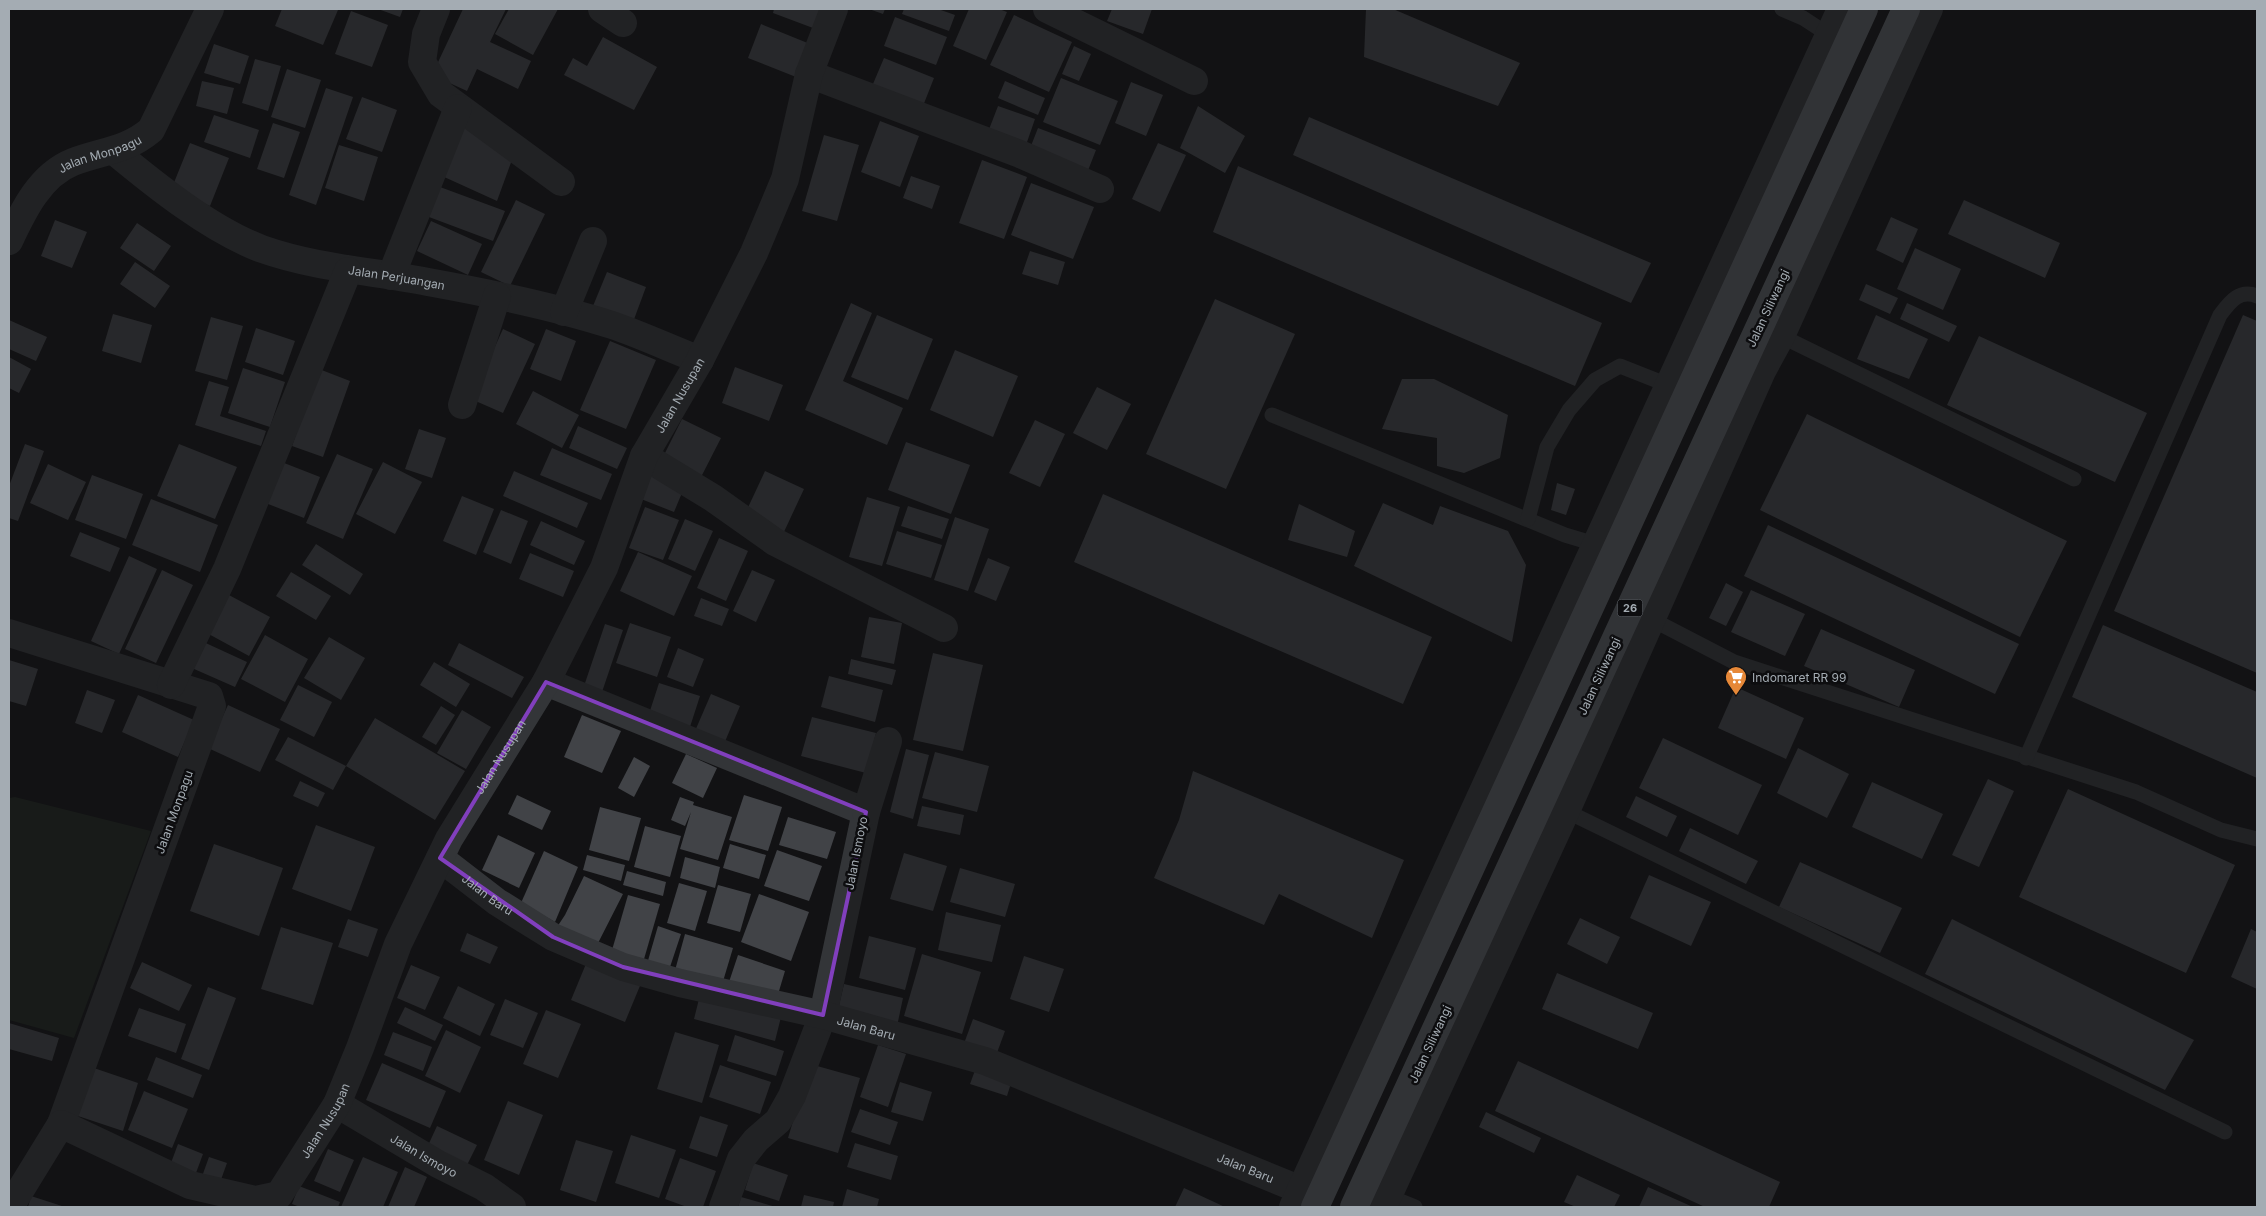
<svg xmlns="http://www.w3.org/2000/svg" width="2266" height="1216" font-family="Inter,sans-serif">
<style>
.green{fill:#1f261f}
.building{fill:#414347}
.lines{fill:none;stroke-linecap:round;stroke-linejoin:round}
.service{stroke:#333538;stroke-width:15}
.minor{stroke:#333538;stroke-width:28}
.tertiary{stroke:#333538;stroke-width:28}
.trunk{stroke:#585c60;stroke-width:28}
.marked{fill:none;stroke:#813fbd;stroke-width:4;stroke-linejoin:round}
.labels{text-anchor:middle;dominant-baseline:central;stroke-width:5;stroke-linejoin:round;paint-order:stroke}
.shield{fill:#0d0d0f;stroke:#777c82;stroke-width:1}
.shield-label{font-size:11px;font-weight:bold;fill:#a4acb3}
.street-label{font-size:12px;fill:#a4acb3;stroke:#0d0d0f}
.poi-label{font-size:12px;fill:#a4acb3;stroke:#0d0d0f;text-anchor:start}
</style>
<rect width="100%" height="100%" fill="#121214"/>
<path class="green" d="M15 797 151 831 74 1038 9 1020V798Z"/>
<g class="building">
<path d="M282 9H336L338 10 323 45 275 26Z"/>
<path d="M378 9H403L400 17Z"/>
<path d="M463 9H506L490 42 531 61 518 89 477 69 467 91 432 75Z"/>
<path d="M509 9H558L533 55 495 34Z"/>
<path d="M774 9H820L813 28 773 13Z"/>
<path d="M869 9H885L883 14Z"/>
<path d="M904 9H938L955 15 949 31 902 14Z"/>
<path d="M969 9H999L1007 12 986 60 953 46Z"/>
<path d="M1112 9H1152L1143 34 1107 21Z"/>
<path d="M1366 9H1393L1520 63 1498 106 1364 57Z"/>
<path d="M351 11 388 25 372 67 335 54Z"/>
<path d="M1014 15 1072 42 1049 92 990 65Z"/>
<path d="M895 17 947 37 936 65 884 46Z"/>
<path d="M761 24 810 44 796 77 748 58Z"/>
<path d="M603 37 657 67 634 110 564 75 573 58 587 66Z"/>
<path d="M214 44 249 56 240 84 204 73Z"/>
<path d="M1074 46 1091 54 1079 81 1062 74Z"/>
<path d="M884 58 934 78 921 111 870 91Z"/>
<path d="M255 59 281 66 268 111 242 103Z"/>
<path d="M287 69 321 80 305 128 271 117Z"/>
<path d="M1061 78 1118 101 1100 145 1043 122Z"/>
<path d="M202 81 234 88 227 114 196 106Z"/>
<path d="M1005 81 1045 98 1038 115 998 98Z"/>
<path d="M1131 82 1163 95 1146 136 1115 123Z"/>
<path d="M326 88 353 97 316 205 289 195Z"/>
<path d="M362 97 397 110 382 152 346 139Z"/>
<path d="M998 106 1035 119 1026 145 988 132Z"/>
<path d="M1198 106 1245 136 1225 173 1180 148Z"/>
<path d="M214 115 259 130 250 158 204 142Z"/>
<path d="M1309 117 1651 263 1631 303 1293 155Z"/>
<path d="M880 121 919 136 900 187 861 172Z"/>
<path d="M273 123 300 132 284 178 257 169Z"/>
<path d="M464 126 513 157 497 201 442 176Z"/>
<path d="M1038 128 1096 150 1087 173 1029 151Z"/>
<path d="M824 135 859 145 837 221 802 211Z"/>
<path d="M190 143 229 158 210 206 171 190Z"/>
<path d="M1158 143 1186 155 1160 212 1132 199Z"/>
<path d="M339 145 378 157 364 201 325 188Z"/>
<path d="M982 160 1027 177 1004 239 959 223Z"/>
<path d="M1238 166 1602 323 1575 386 1213 232Z"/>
<path d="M911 176 940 186 932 209 903 198Z"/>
<path d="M1031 183 1094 207 1073 259 1011 235Z"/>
<path d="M440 187 505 211 493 241 429 217Z"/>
<path d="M516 200 545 214 510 286 481 272Z"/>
<path d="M1964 200 2060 243 2045 278 1948 234Z"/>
<path d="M1891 217 1918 229 1903 263 1876 250Z"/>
<path d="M55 220 87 232 72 268 41 256Z"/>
<path d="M431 221 482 244 468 275 417 251Z"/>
<path d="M137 223 171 246 154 271 120 248Z"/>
<path d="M1915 248 1961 269 1943 310 1897 289Z"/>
<path d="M1030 251 1065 262 1058 285 1022 274Z"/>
<path d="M135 262 170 286 155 308 120 284Z"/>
<path d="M607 272 646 287 633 322 593 306Z"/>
<path d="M1866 284 1898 298 1890 314 1859 300Z"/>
<path d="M1215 299 1295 334 1226 489 1146 454Z"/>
<path d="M851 303 872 313 843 381 903 408 887 445 805 410Z"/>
<path d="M1907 303 1957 326 1949 342 1900 319Z"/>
<path d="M113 314 152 325 141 363 102 351Z"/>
<path d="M877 315 933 339 908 400 851 377Z"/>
<path d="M1876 315 1928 339 1909 379 1857 359Z"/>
<path d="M2243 315 2257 321V673L2114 611Z"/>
<path d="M211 317 243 326 227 380 195 371Z"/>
<path d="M9 320 47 337 36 361 9 349Z"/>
<path d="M256 328 295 341 283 375 245 362Z"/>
<path d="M503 329 535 344 503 413 471 399Z"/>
<path d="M546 329 576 341 561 381 530 369Z"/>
<path d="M1979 336 2147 413 2115 482 1947 405Z"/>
<path d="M610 341 656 360 626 429 580 410Z"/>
<path d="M955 350 1018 376 993 437 930 410Z"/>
<path d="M9 357 31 369 19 393 9 388Z"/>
<path d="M735 367 783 385 769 421 722 403Z"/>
<path d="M243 368 285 382 270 427 228 413Z"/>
<path d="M319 369 350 381 323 457 292 446Z"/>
<path d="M1402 379H1434L1508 415 1500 458 1464 473 1437 466V438L1382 429Z"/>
<path d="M209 381 229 387 220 416 266 431 261 446 195 425Z"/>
<path d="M1097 387 1131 404 1107 450 1073 433Z"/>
<path d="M533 391 579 415 562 448 516 424Z"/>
<path d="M1807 414 2067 541 2020 637 1760 510Z"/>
<path d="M682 419 721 438 699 481 661 461Z"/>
<path d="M1035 420 1065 434 1040 487 1009 473Z"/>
<path d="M578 426 627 448 617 469 569 448Z"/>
<path d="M419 429 446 438 432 478 405 469Z"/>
<path d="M906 442 970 465 951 514 888 490Z"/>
<path d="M25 444 44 451 18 521 9 518V486Z"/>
<path d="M179 444 237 467 215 519 157 496Z"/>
<path d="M552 448 612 474 601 500 540 475Z"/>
<path d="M337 454 373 469 343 539 306 523Z"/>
<path d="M279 461 320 477 304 518 263 502Z"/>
<path d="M383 462 422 482 395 534 356 514Z"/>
<path d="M48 464 86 482 68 520 30 503Z"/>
<path d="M514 471 588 503 577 528 503 496Z"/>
<path d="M765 471 804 489 783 534 744 516Z"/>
<path d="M92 475 143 494 126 539 75 520Z"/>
<path d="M651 475 684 488 674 512 641 499Z"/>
<path d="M1557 483 1575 489 1566 515 1551 510Z"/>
<path d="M1103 494 1432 637 1403 704 1074 562Z"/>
<path d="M462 496 494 509 476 555 443 541Z"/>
<path d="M867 497 900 507 882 566 849 557Z"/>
<path d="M151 499 218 525 200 572 132 545Z"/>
<path d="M1383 503 1433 525 1440 506 1508 531 1526 565 1512 642 1354 566Z"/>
<path d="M1299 504 1355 531 1347 557 1288 540Z"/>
<path d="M908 506 949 519 942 539 901 526Z"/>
<path d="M645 507 679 520 663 560 629 548Z"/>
<path d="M501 510 528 521 511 564 483 552Z"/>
<path d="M955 517 989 529 968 591 934 580Z"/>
<path d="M685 519 713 531 695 571 668 559Z"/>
<path d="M541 521 585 541 574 565 530 545Z"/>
<path d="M1768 525 2019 644 1995 694 1744 576Z"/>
<path d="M897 531 942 545 931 578 886 564Z"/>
<path d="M80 532 120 548 110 572 70 556Z"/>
<path d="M719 538 748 551 726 601 697 588Z"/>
<path d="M316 544 363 574 350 595 302 565Z"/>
<path d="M638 552 692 576 674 616 620 591Z"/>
<path d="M530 553 574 571 563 597 519 579Z"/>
<path d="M129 556 157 569 119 654 91 641Z"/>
<path d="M988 558 1010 567 996 601 974 592Z"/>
<path d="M162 570 193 585 156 663 125 649Z"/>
<path d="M752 570 775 580 756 622 733 611Z"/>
<path d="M291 572 331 596 316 620 276 596Z"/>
<path d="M1726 583 1743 592 1726 626 1709 618Z"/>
<path d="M1751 590 1805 614 1785 656 1731 632Z"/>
<path d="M227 594 270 617 249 656 205 632Z"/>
<path d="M701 598 729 609 722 626 694 616Z"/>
<path d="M869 617 902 623 894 664 861 657Z"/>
<path d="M630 623 671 637 657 677 616 663Z"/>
<path d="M605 624 623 630 602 692 584 686Z"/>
<path d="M2103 625 2257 692V778L2072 697Z"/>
<path d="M1821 629 1915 670 1899 707 1804 666Z"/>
<path d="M265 635 308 659 285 702 241 679Z"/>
<path d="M329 637 365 658 341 700 304 678Z"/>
<path d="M197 639 247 662 235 687 185 665Z"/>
<path d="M459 643 524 677 512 698 448 665Z"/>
<path d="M678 648 704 659 693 687 667 677Z"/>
<path d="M933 653 983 665 963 751 913 740Z"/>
<path d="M851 659 896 670 892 685 848 674Z"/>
<path d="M9 660 38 669 26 706 9 701Z"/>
<path d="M434 662 470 684 456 707 420 685Z"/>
<path d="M829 676 883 690 875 722 821 707Z"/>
<path d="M659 683 700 696 689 730 648 717Z"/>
<path d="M298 685 332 702 314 737 280 720Z"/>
<path d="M1736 687 1804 718 1786 759 1718 728Z"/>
<path d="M87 690 115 700 102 733 75 723Z"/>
<path d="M711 694 740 706 721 751 692 738Z"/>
<path d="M138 695 194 720 178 757 122 732Z"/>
<path d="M228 705 280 729 260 772 208 748Z"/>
<path d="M441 706 455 715 436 745 422 737Z"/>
<path d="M462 710 491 727 466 769 437 753Z"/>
<path d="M582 715 621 731 602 773 564 757Z"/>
<path d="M812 717 876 733 866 773 801 756Z"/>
<path d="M375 718 465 771 435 820 346 766Z"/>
<path d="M288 737 346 766 333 790 275 760Z"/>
<path d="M1663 738 1762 785 1738 835 1639 788Z"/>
<path d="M1798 748 1849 774 1827 818 1777 793Z"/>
<path d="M906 749 929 755 913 819 890 812Z"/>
<path d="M935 752 989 766 977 812 922 798Z"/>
<path d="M686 754 717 768 703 798 672 783Z"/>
<path d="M634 757 650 766 634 797 618 788Z"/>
<path d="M1193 771 1404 860 1372 938 1279 894 1264 925 1154 878 1179 820Z"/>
<path d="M1988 779 2014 791 1979 867 1952 855Z"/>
<path d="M300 781 325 793 318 807 293 796Z"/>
<path d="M1872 782 1943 814 1922 859 1852 827Z"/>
<path d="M2068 789 2235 865 2186 973 2019 897Z"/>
<path d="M517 795 551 811 542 830 508 814Z"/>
<path d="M744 795 782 807 768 851 729 840Z"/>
<path d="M1636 796 1677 816 1667 837 1626 817Z"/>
<path d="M680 797 694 802 693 805 732 817 718 860 680 849 691 812 685 826 671 820Z"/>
<path d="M922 806 964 815 960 835 917 826Z"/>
<path d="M600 807 641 818 629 861 589 850Z"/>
<path d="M788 817 836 832 827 859 779 845Z"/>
<path d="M316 825 375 847 351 911 292 889Z"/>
<path d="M645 826 681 836 670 877 634 867Z"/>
<path d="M1690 828 1758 861 1746 884 1679 851Z"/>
<path d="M498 835 535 853 519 888 482 870Z"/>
<path d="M214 844 283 868 259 936 190 911Z"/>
<path d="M730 844 766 855 759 879 723 868Z"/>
<path d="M777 850 822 866 809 901 764 886Z"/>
<path d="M544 851 578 867 555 922 521 903Z"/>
<path d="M904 853 947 866 933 911 890 899Z"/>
<path d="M587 855 625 865 621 881 583 870Z"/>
<path d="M685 857 720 867 715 888 680 878Z"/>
<path d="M1800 862 1902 908 1880 953 1779 907Z"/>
<path d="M960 868 1015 884 1005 917 950 902Z"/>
<path d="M627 871 666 882 663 896 623 885Z"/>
<path d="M1649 875 1711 902 1691 946 1630 918Z"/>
<path d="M584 876 623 894 596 947 555 930 565 915Z"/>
<path d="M679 883 707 891 695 931 667 923Z"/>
<path d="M718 885 751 894 740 932 707 923Z"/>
<path d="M759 894 809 912 791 961 741 942Z"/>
<path d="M628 895 660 904 642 966 610 957Z"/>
<path d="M946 912 1001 925 992 962 938 950Z"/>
<path d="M1580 918 1620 937 1607 964 1567 944Z"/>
<path d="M348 919 378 929 368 957 338 947Z"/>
<path d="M1952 919 2194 1040 2165 1090 1925 974Z"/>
<path d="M658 926 681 934 669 970 647 964Z"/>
<path d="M281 927 333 943 313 1005 261 989Z"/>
<path d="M2251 929 2257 932V989L2231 977Z"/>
<path d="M467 933 498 947 490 964 460 951Z"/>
<path d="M685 934 733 948 721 988 674 974Z"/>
<path d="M869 936 916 948 905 990 859 978Z"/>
<path d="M922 954 981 972 962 1034 904 1016Z"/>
<path d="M738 955 785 971 776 1001 728 985Z"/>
<path d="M1024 956 1064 969 1049 1012 1010 999Z"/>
<path d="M588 959 642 981 625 1022 571 1000Z"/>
<path d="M142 962 192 985 179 1011 130 988Z"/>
<path d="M411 965 440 977 425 1010 397 998Z"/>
<path d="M1557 973 1653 1013 1638 1049 1542 1009Z"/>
<path d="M844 984 903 998 896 1031 836 1018Z"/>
<path d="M458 986 495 1004 480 1036 443 1018Z"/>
<path d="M208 987 236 998 209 1070 181 1059Z"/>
<path d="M701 991 782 1013 775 1041 694 1019Z"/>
<path d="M505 999 538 1013 523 1048 490 1035Z"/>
<path d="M405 1007 443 1025 435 1041 397 1023Z"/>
<path d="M139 1008 186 1024 176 1053 128 1036Z"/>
<path d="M546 1010 581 1024 558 1078 523 1064Z"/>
<path d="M973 1019 1005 1031 994 1061 962 1049Z"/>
<path d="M9 1023 59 1038 52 1061 9 1049Z"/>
<path d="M446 1030 481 1047 460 1093 425 1076Z"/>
<path d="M393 1032 432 1047 423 1071 384 1055Z"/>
<path d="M675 1032 719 1045 702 1103 657 1089Z"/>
<path d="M735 1035 784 1051 776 1076 727 1061Z"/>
<path d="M878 1045 906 1054 888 1107 860 1097Z"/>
<path d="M156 1057 202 1075 193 1098 147 1080Z"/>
<path d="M1518 1061 1780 1182 1769 1207H1705L1495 1111Z"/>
<path d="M382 1063 446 1091 430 1128 366 1100Z"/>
<path d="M810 1064 860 1078 838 1153 788 1138Z"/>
<path d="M720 1065 771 1082 760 1114 709 1097Z"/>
<path d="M977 1065 1013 1077 1007 1096 970 1084Z"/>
<path d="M88 1066 138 1083 123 1131 72 1114Z"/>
<path d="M900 1082 932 1092 923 1121 891 1112Z"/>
<path d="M144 1091 188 1109 172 1148 128 1130Z"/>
<path d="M508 1101 543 1115 519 1175 484 1160Z"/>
<path d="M860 1109 898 1122 890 1145 851 1132Z"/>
<path d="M1486 1112 1541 1138 1534 1153 1479 1127Z"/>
<path d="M700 1116 728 1125 717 1157 689 1148Z"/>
<path d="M437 1126 477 1145 464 1171 425 1152Z"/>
<path d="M631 1135 676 1150 659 1198 615 1183Z"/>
<path d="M576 1140 613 1151 596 1202 560 1190Z"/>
<path d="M855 1143 898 1156 891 1180 847 1167Z"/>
<path d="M178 1144 203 1154 193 1181 168 1171Z"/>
<path d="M328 1149 354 1160 340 1192 314 1181Z"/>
<path d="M209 1157 227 1163 218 1188 200 1182Z"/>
<path d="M363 1157 398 1172 383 1207H341Z"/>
<path d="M680 1158 716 1171 703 1207H687L665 1199Z"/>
<path d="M753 1163 788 1175 779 1201 745 1190Z"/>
<path d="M405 1167 427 1177 414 1207H388Z"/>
<path d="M1577 1175 1620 1195 1614 1207H1576L1564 1202Z"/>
<path d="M299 1186 340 1202 338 1207H300L292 1204Z"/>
<path d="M1648 1187 1693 1207H1639Z"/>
<path d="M1184 1188 1225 1207H1175Z"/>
<path d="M847 1189 879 1199 877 1207H842Z"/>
<path d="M804 1195 834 1202 833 1207H801Z"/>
<path d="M31 1196 65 1207H28Z"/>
<path d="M741 1197 776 1207H738Z"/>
</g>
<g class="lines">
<g class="service">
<path d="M1782 9 1803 18 1829 35"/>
<path d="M1781 336 2074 479"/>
<path d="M1272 415 1565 535 1595 544"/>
<path d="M1528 519 1547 447 1569 410 1595 380 1620 366 1668 385"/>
<path d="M1653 620 1734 662 2136 792 2221 830 2257 839"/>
<path d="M2026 758 2220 315C2230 302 2239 289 2257 296"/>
<path d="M1566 811 2225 1132"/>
<path d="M1388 1196 1415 1207"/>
</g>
<g class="minor">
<path d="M436 9 426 34 422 62 441 94 561 182"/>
<path d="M602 9 623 23"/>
<path d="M1047 9 1194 81"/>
<path d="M809 74 1020 154 1100 189"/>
<path id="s1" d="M114 151C155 185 211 230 262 249 316 268 372 271 428 282 489 293 553 306 612 325 642 335 671 349 700 360"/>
<path id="s2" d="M9 241C23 211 40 175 73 162 102 151 126 151 151 130L210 9"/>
<path d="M391 276 458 108"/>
<path d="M564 312 593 241"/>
<path d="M462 405 497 296"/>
<path d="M644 456 713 498 775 542 944 628"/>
<path d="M9 633 209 696 212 706 61 1124"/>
<path d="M546 682 866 812 823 1015 792 1096 778 1121 756 1140 741 1159 723 1207"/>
<path d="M171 685 227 569 348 271"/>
<path d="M866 812 888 741"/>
<path id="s3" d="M440 858 497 902 553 937 623 967 680 983 823 1015 985 1061 1301 1190"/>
<path id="s4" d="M337 1104 438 1164 484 1187 512 1207"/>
<path id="s5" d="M10 1207 61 1124 190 1185 255 1200 279 1195 337 1104 360 1048 398 944 449 839 546 682 604 568 644 456 700 360 754 253 785 179 809 74 834 9"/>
</g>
<g class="tertiary">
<path d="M1293 1207 1841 9"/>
<path d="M1383 1207 1566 811 1762 371 1781 336 1929 9"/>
</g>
<g class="trunk">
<path d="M1315 1207 1864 9"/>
<path d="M1354 1207 1906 9"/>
</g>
</g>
<path d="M0 0H2266V1216H0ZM546 682 866 812 823 1015 623 967 553 937 440 858Z" fill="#121214" fill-opacity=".55" fill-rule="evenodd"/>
<path class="marked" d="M546 682 866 812 823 1015 623 967 553 937 440 858Z"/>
<defs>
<g id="supermarket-pin" transform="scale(1.125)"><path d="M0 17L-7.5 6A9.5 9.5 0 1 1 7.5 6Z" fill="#e68838" stroke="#0d0d0f"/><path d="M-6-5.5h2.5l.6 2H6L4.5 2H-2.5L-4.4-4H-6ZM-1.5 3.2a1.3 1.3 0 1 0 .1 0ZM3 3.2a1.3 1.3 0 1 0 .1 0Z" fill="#fff"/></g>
</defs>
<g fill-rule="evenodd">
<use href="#supermarket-pin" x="1736" y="677"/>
</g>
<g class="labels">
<rect class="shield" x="1617.5" y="599.5" width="25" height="17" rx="4"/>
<g class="shield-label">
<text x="1630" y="608">26</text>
</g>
<g class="street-label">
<text stroke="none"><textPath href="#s2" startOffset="132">Jalan Monpagu</textPath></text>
<text stroke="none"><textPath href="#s1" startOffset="316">Jalan Perjuangan</textPath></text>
<text transform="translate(1768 308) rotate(-65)">Jalan Siliwangi</text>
<text stroke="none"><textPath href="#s5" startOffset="1229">Jalan Nusupan</textPath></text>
<text transform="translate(1599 676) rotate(-65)">Jalan Siliwangi</text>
<text stroke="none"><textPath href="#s5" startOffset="824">Jalan Nusupan</textPath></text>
<text transform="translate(174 812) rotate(-70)">Jalan Monpagu</text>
<text transform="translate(856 853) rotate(-79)">Jalan Ismoyo</text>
<text stroke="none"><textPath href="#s3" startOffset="60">Jalan Baru</textPath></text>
<text stroke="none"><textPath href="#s3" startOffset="465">Jalan Baru</textPath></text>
<text transform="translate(1430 1044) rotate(-65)">Jalan Siliwangi</text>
<text stroke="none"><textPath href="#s5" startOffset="419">Jalan Nusupan</textPath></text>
<text stroke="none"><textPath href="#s4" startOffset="101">Jalan Ismoyo</textPath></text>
<text stroke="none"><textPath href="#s3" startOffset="870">Jalan Baru</textPath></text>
</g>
<g class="poi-label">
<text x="1752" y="677">Indomaret RR 99</text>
</g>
</g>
<rect width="2266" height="1216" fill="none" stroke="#a4acb3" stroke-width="20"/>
</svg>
